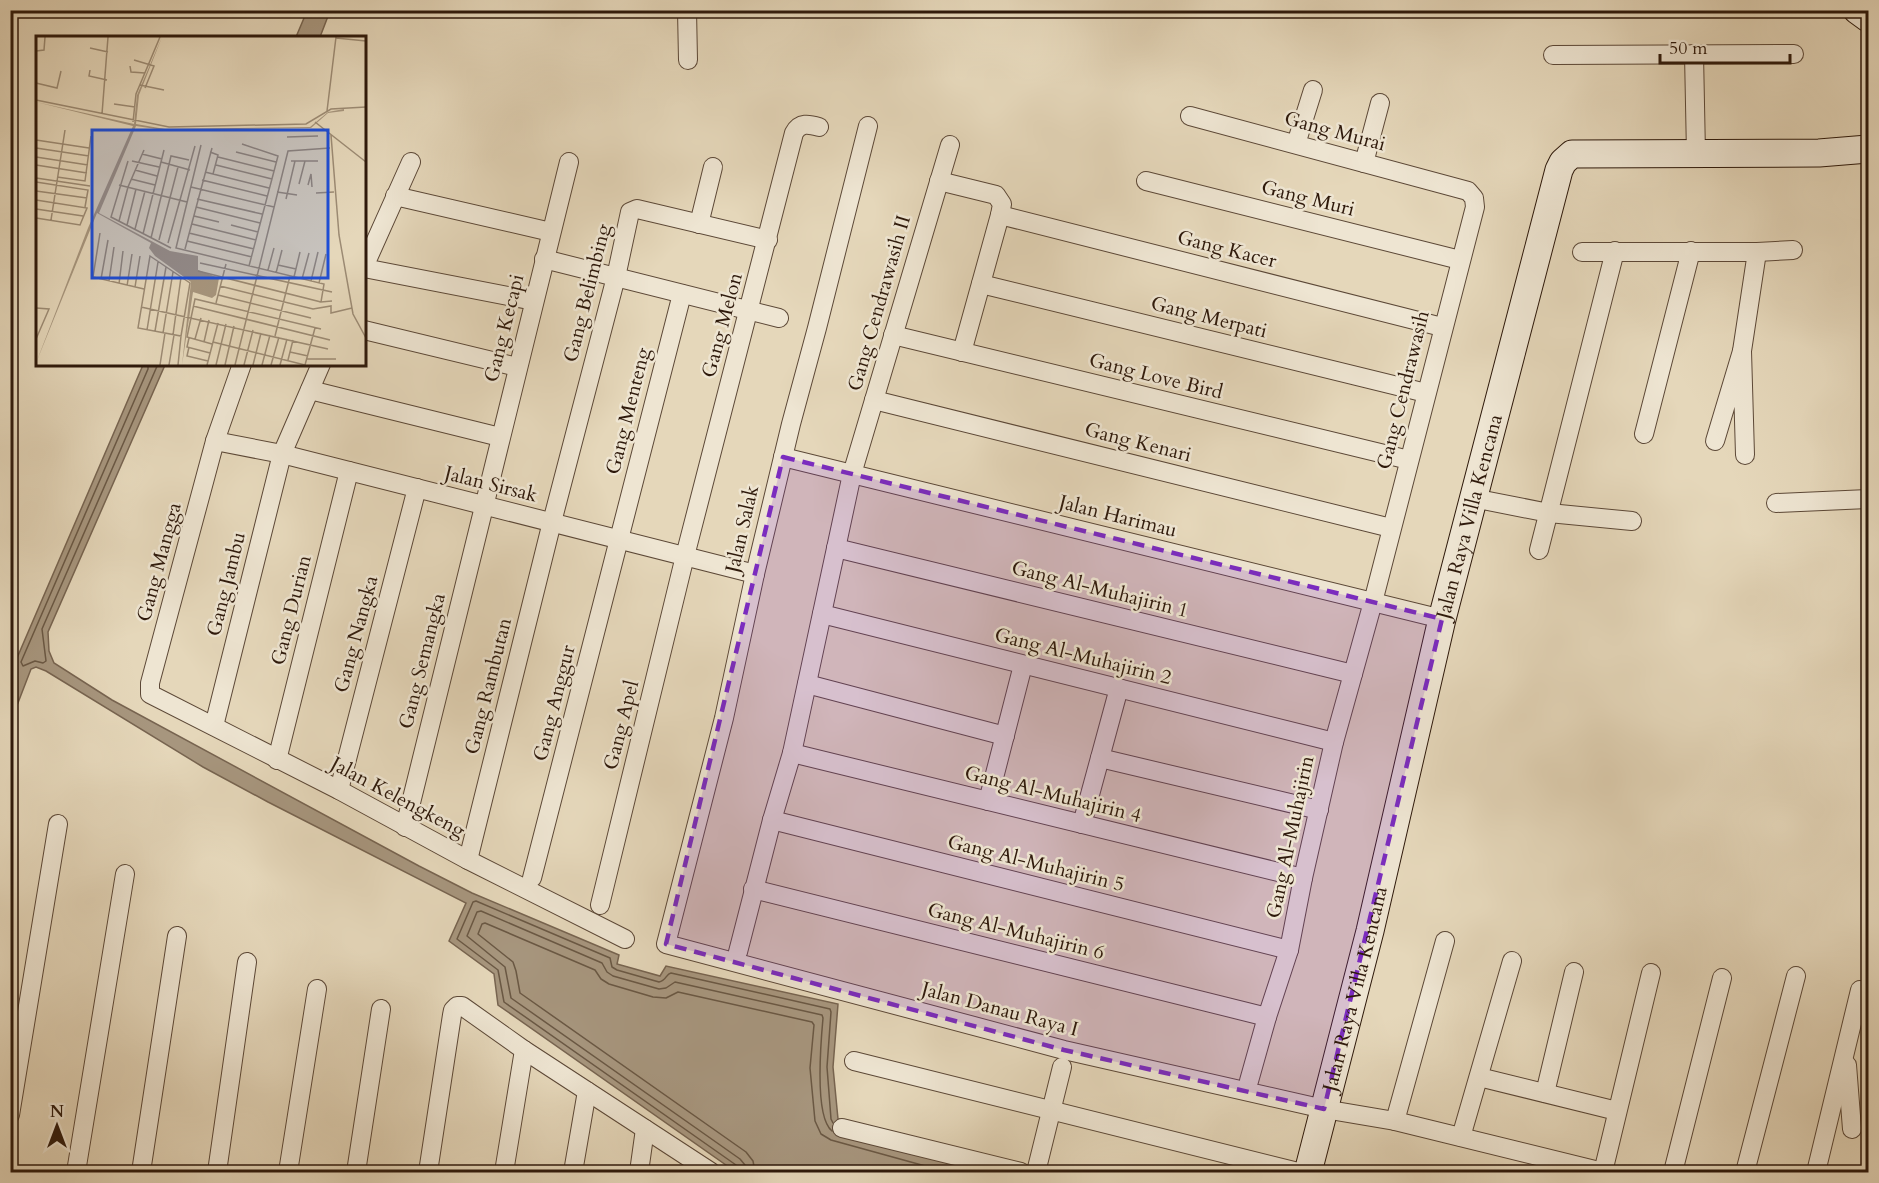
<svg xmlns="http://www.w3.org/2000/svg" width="1879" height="1183" font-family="Cardo,serif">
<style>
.water{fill:#a7967e;stroke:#776450;stroke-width:1.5}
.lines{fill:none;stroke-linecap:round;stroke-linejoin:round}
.shore{stroke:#6a5844;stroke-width:1.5}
.street-casing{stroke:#5c4837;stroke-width:20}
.secondary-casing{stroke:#2e190b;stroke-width:29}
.street{stroke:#eee5d2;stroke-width:18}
.secondary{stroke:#eee5d2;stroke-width:27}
.marked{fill:#7b2cbf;fill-opacity:0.2;stroke:#7b2cbf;stroke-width:4.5;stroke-dasharray:12 8;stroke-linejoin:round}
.labels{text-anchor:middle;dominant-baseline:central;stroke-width:5;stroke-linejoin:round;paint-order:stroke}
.street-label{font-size:20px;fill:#2e190b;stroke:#eee5d2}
.inset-road{fill:none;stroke:#9c8b74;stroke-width:1.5}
.view{fill:#1d4ed8;fill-opacity:0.15;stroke:#1d4ed8;stroke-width:3}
.inset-edge{fill:none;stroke:#2e190b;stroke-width:3}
</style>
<rect width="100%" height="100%" fill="#e5d7ba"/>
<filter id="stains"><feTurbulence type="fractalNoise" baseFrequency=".00333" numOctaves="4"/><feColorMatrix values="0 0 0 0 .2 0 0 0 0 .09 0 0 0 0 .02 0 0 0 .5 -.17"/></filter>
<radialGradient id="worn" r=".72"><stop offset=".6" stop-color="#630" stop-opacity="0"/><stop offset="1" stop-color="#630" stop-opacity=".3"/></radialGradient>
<g class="water">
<path d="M307 11H330L320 37H296Z"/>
<path d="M143 365H165L48 632 49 651 54 663 112 700 419 866 472 893 619 955 617 964 660 976 666 966 838 1004 833 1067 838 1119 993 1162 1005 1172H736L498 1005 494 974 449 941 466 903 268 802 203 767 46 671 36 667 31 669 11 721V672Z"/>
</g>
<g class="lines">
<g class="shore">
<path d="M148 364V369L21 662 23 666 35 661 43 663 46 661 42 629 158 364"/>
<path d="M739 1172 736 1165 504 1002 498 970 457 939 473 902 476 901 610 958 612 967 617 970 659 982C666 981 666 974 671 973L830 1009 831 1012 827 1067 831 1119 833 1123"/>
<path d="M746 1172 745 1165 740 1159 511 998 505 967 467 936 477 912 481 911 602 963 607 972 613 976 659 989 666 988 675 982 822 1015 823 1018C821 1040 814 1117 832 1131"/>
<path d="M755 1172 753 1161 746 1152 520 993 516 971 513 962 478 934 482 924 485 923 595 970 601 979 609 984 653 997 666 998 678 992 812 1022 814 1025 810 1068 815 1121 821 1134 831 1140 947 1172"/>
</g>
<g class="street-casing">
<g id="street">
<path d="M687 10 688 60"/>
<path d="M1694 54 1696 154"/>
<path d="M1553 55 1794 54"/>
<path d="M1190 116 1468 191 1474 198 1475 207 1373 602 1334 742 1303 878 1289 950 1267 1017 1249 1081"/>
<path d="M868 126 817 328 791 424 755 574 724 718 666 944 1064 1050 1324 1109 1395 1121 1603 1172"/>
<path d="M1296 144 1313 90"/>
<path d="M1364 163 1380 103"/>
<path d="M939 181 996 195 1002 204 1000 215 962 352"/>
<path d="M1146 181 1460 260"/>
<path d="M395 196 551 232"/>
<path d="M1000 215 1442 327"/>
<path d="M699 224 713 167"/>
<path d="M1582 252H1757L1793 250"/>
<path d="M544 259 779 318"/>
<path d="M364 267 411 162"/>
<path d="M364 268 534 301"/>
<path d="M981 284 1426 393"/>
<path d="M364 330 517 367"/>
<path d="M893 335 1409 460"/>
<path d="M1742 351 1757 252"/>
<path d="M242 364 215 441 150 683V694L339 790 468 860 625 939"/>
<path d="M310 390 500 437"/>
<path d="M874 400 1391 528"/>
<path d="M1644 434 1691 251"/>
<path d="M215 441 282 454 755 574"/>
<path d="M1715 441 1742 351 1745 455"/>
<path d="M783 457 1442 619"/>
<path d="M1473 498 1549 513 1632 521"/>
<path d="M1776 503 1868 499"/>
<path d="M836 548 1353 674"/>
<path d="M1539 550 1615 251"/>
<path d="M822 614 1334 742"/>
<path d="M807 684 1005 736"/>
<path d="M214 726 282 454 321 364"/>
<path d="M792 753 1303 878"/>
<path d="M1100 758 1319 810"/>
<path d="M277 760 349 471"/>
<path d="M339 790 417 488"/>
<path d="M988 801 1023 665"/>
<path d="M772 820 1289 950"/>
<path d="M1082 824 1119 688"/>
<path d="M405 827 569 162"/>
<path d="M468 860 552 522 616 277 630 212 637 209 768 240"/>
<path d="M532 878 682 294"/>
<path d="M753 889 1267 1017"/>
<path d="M600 905 685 556 794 133C800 122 809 124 819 127"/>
<path d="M738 952 772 820 792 753 852 474 950 145"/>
<path d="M854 1061 1298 1172"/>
<path d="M1847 1065 1852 1129"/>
<path d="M1479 1077 1617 1111"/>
<path d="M1545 1093 1574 972"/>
<path d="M10 1115 58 824"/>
<path d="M1395 1121 1445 941"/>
<path d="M842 1128 1021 1172"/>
<path d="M1461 1137 1512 961"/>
<path d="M76 1172 125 874"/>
<path d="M141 1172 177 936"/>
<path d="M217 1172 247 962"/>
<path d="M288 1172 317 989"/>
<path d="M356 1172 381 1009"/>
<path d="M428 1172 452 1015 453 1010 457 1006H462L524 1050 711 1172"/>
<path d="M504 1172 524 1050"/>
<path d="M573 1172 587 1091"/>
<path d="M639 1172 645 1129"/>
<path d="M1036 1172 1062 1067"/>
<path d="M1603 1172 1651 973"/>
<path d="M1673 1172 1722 978"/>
<path d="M1745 1172 1796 976"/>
<path d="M1816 1172 1860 990"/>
</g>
</g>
<g class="secondary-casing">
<g id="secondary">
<path d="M1857 10 1868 18"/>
<path id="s1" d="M1308 1172 1370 931 1442 619 1559 170 1563 162 1572 154 1819 153 1868 149"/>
</g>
</g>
<use href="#street" class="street"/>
<use href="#secondary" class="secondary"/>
</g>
<path class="marked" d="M783 457 1442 619 1324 1109 1064 1050 666 944Z"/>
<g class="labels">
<g class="street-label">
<text transform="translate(1335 131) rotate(15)">Gang Murai</text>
<text transform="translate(1308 198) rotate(14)">Gang Muri</text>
<text transform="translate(1227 249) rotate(14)">Gang Kacer</text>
<text transform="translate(587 293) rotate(-76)">Gang Belimbing</text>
<text transform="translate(879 303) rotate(-74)">Gang Cendrawasih II</text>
<text transform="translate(1209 317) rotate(14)">Gang Merpati</text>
<text transform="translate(722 325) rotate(-75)">Gang Melon</text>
<text transform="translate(504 328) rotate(-76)">Gang Kecapi</text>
<text transform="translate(1156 376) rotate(14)">Gang Love Bird</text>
<text transform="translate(1403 390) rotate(-76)">Gang Cendrawasih</text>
<text transform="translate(628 411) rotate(-76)">Gang Menteng</text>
<text transform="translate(1138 442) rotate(14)">Gang Kenari</text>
<text transform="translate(491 484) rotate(14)">Jalan Sirsak</text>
<text transform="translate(1118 516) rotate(14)">Jalan Harimau</text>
<text stroke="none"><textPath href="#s1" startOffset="675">Jalan Raya Villa Kencana</textPath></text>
<text transform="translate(742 529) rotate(-77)">Jalan Salak</text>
<text transform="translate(159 562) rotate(-75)">Gang Mangga</text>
<text transform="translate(226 584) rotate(-76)">Gang Jambu</text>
<text transform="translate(1100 589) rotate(14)">Gang Al-Muhajirin 1</text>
<text transform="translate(291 610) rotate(-76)">Gang Durian</text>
<text transform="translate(356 634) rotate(-75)">Gang Nangka</text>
<text transform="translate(1083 656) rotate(14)">Gang Al-Muhajirin 2</text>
<text transform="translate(422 661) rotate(-76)">Gang Semangka</text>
<text transform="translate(488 686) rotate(-76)">Gang Rambutan</text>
<text transform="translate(554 703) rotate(-76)">Gang Anggur</text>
<text transform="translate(621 725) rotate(-76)">Gang Apel</text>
<text transform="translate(1053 794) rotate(14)">Gang Al-Muhajirin 4</text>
<text transform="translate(398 797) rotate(28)">Jalan Kelengkeng</text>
<text transform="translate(1290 837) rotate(-78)">Gang Al-Muhajirin</text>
<text transform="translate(1036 863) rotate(14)">Gang Al-Muhajirin 5</text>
<text transform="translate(1016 931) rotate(14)">Gang Al-Muhajirin 6</text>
<text stroke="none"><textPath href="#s1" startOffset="189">Jalan Raya Villa Kencana</textPath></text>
<text transform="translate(1000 1009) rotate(15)">Jalan Danau Raya I</text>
</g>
</g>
<g transform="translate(36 36)">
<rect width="330" height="330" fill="#e5d7ba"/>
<path d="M126 1 103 59 100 88 129 93 274 91 292 76 308 73V75L292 77 275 92 127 94 100 90 63 177 134 215 162 220V234L183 242 180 259 176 262 157 256 146 329 155 246 119 220 113 212 115 207 61 177 0 327 52 192 97 90 0 66 98 88 101 59Z" fill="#a7967e"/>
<path class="inset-road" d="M300 2 330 5M54 12 72 16M0 15 8 14 9 1M98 24 118 30 109 52M94 30 95 36 109 37M54 34 53 40 71 44M0 47 21 52 25 35M104 49 128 54M0 64 133 91 270 88 295 73 330 71M78 68 99 71M291 75 300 1M66 78 72 1M97 86 100 58 124 1M279 86 330 126M295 99 303 199 317 278 330 302M251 101 282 100M0 104 53 112M206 108 242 120 213 230M165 109 140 212 288 248 285 266 296 265M0 112 53 120M174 116 182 119 177 138M200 116 240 126M106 118 126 123M0 121 52 129M182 121 238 135M92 125 75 181 135 212M96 125 123 131M255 125H282M125 126 154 134M0 129 51 137M180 129 236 143M99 134 121 140M169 136 233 152M21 141 49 145 55 100M0 142 54 150M95 143 119 149M166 144 231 160M0 146 52 154 49 171M263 148 269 125M83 149 151 166M272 149 275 138 276 151M155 151 238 171M0 155 51 162M241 156 261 159M280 157 298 156M161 163 226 178M250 163 259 125M0 164 51 172 44 189 0 182M160 171 224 187M0 173 47 180M158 180 183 186M15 184 29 94M83 185 92 151 108 114M156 188 220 204M91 189 100 153M195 189 222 196M99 193 109 155M64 197 57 241 108 253M153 197 218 213M107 198 128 114M115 202 135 120 153 124M123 204 142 131M151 205 216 221M132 207 159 110M149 213 176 112M114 220 154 247 145 300 102 292ZM164 227 296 256M242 229 260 233M232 234 238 212M162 235 285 266M240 237 246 214M258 241 264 216M65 243 72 204M266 243 273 217M73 245 78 211M275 245 282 216M283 247 290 218M83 248 87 215M91 250 96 218M184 250 277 273 295 270V277L316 272M99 251 104 220M182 259 275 282M180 267 190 228M157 270 294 304M105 271 292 313M0 272 13 273 0 303M111 294 122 226M119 295 130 231M127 297 137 236M137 299 145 241M239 300 254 240M153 302 151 311 174 317M159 303 165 282M168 306 173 284M177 306 269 329M176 308 151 301 159 263 285 293M153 311 151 320 172 325M254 316 272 320M271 323H300M252 324 257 304M124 329 129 297M133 329 138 299M142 329 145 300M171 329 182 287M180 329 190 288M189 329 198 290M199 329 252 115 294 112M208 329 217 294M217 329 225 297M226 329 234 299M235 329 243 301M244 329 251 303M269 329 279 292"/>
<path class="view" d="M56 94H292V242H56Z"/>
<rect width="330" height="330" class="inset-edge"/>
</g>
<rect width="1879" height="1183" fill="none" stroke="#e5d7ba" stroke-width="36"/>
<rect x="12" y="12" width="1855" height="1159" fill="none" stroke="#2e190b" stroke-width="3"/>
<rect x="18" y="18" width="1843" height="1147" fill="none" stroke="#2e190b" stroke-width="1.5"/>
<g transform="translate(57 1126)" stroke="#eee5d2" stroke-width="4.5" paint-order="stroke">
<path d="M0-4.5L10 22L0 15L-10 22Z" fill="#2e190b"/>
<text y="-9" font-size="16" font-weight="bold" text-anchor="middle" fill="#2e190b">N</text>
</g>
<path d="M1660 54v9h130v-9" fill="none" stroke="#2e190b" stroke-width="3"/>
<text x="1669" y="54" font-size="18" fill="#2e190b" stroke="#eee5d2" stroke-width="4.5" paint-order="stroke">50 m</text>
<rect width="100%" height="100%" filter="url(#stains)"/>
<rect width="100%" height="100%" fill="url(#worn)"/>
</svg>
